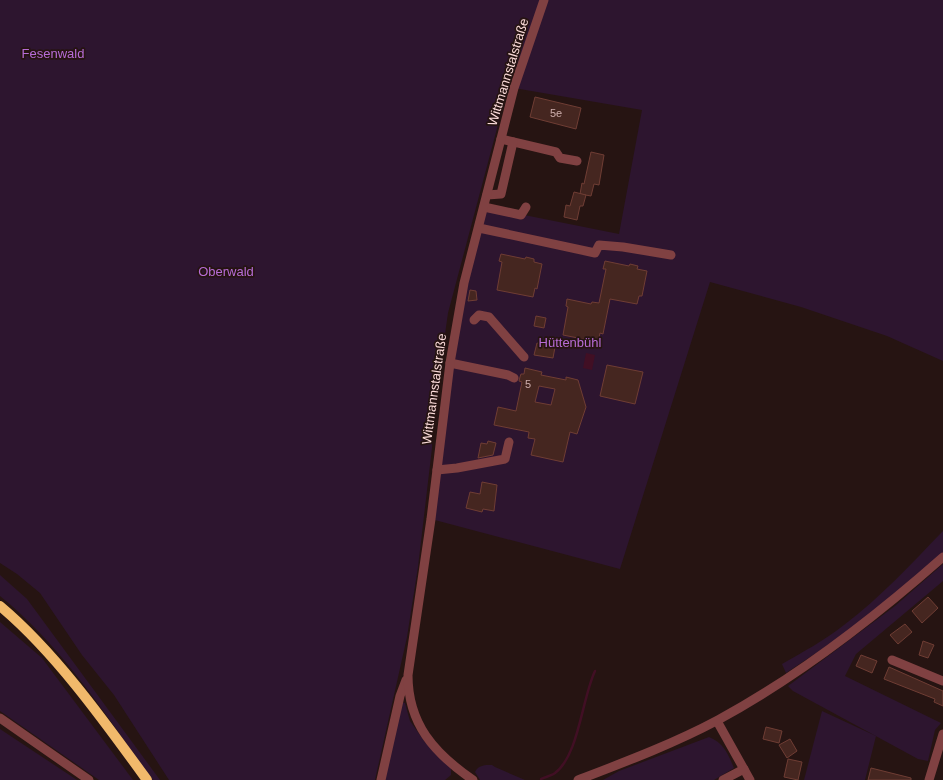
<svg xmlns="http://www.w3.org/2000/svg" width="943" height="780" font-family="Helvetica,sans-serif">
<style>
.green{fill:#2d152f}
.water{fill:#410f24}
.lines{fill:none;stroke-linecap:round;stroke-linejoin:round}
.stream{stroke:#410f24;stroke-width:2.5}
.building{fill:#452620;stroke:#6f3d34;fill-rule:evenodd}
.minor{stroke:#804142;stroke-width:9}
.major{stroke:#f1b96b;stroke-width:10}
.labels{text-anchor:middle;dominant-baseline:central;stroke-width:3.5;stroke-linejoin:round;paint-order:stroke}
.number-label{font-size:11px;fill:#ceaeac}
.park-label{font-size:13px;fill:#b76cd6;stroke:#261412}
.street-label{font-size:13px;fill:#fcdcda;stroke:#261412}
</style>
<rect width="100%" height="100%" fill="#261412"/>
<g class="green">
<path d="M0 0H943V361L887 336 801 307 710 282 620 569 431 519 458 316 484 207 619 234 642 110 514 88 541 7 508 87 448 313 433 418 432 448 418 567 407 637 375 780H169L114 695 82 655 40 593 17 574 0 563Z"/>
<path d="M943 531V555L885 607 786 673 782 664C803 652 825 640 844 625 880 598 912 563 943 531Z"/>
<path d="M943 564V581L856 654 845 676 941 723 935 730 928 761 918 759 793 691 788 686 895 606Z"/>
<path d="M0 575 27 599 160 780H152C106 715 62 646 0 596Z"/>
<path d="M0 622 42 658 133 780H99L0 711Z"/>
<path d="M401 702 405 703 410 721 425 742 451 768V775L445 780H385Z"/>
<path d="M822 711 876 736 865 780H804Z"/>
<path d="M0 729 77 780H0Z"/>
<path d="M709 737C724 743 728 754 734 768L714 780H603L619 771Z"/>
<path d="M492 765 495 767 525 780H480L475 772C478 765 485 765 492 765Z"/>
</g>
<path class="water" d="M586 353 595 355 592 370 583 368Z"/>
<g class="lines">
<path class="stream" d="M541 779C545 777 551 776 555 773 579 755 582 698 595 671"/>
</g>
<g class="building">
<path d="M535 97 581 108 576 129 530 117Z"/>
<path d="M591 152 604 155 599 185 594 184 591 196 580 194 582 183 584 184Z"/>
<path d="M574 192 586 195 583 206H580L577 220 564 217 566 205 570 206Z"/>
<path d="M501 254 525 259 526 257 534 259V262L542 264 537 289 535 288 533 297 497 290 502 262 499 261Z"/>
<path d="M605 261 629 266 630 264 638 266 637 269 647 271 642 296H639L637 304 610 299 603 334 600 333 598 342 563 335 568 307 566 306 567 299 591 304 592 302 599 303 606 269H603Z"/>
<path d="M470 290 476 291 477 300 468 301Z"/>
<path d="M536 316 546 318 544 328 534 326Z"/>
<path d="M537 343 555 347 553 358 534 355Z"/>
<path d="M607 365 643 372 635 404 600 396Z"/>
<path d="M525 368 542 372 541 375 566 380V377L578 380 586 407 577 434 570 432 563 462 531 455 535 439 528 438 529 432 494 425 498 407 516 411 522 382 519 381 520 377 521 374H524ZM539 386 555 389 551 405 535 402Z"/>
<path d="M488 441 496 443 493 455 478 458 481 443 487 444Z"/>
<path d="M482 482 497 485 494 511 483 509 482 512 466 508 470 492 480 494Z"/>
<path d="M928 597 938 608 922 623 912 611Z"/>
<path d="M905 624 912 632 898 644 890 635Z"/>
<path d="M923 641 934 645 928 658 919 655Z"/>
<path d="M861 655 877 661 872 673 856 666Z"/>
<path d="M889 667 943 691V706L934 702 935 699 884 679Z"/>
<path d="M766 727 782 731 779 743 763 739Z"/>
<path d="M790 739 797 751 787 758 779 745Z"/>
<path d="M788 759 802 762 798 780 784 777Z"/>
<path d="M871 768 911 778V780H868Z"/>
</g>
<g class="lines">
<g class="minor">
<path d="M501 139 556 152 560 158 577 161"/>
<path d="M487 195 501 194 513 142"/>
<path d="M484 207 521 215 526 207"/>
<path d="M479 228 595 253 599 245 623 247 671 255"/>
<path d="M474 320 479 315 489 317 524 357"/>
<path d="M450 363 508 375 514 378"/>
<path d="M437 470 457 468 505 459 509 442"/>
<path d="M892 660 943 681"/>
<path d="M0 718 89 780"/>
<path d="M717 721 750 780"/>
<path d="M381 780 400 696 406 680"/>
<path d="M473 780C434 753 408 724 408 675L431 519 450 363 464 283 514 88 544 0"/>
<path d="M578 780C625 762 673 744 718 720 799 676 874 618 943 557"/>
<path d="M723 780 744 769"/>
<path d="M929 780 943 734"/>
</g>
<path class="major" d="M0 606C55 652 105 722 147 780"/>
</g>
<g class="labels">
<g class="number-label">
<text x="556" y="113">5e</text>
<text x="528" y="384">5</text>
</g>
<g class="park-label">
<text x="53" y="53">Fesenwald</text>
<text x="226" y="271">Oberwald</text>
<text x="570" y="342">Hüttenbühl</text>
</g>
<g class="street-label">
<text transform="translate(508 72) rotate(-73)">Wittmannstalstraße</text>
<text transform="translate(434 389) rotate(-82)">Wittmannstalstraße</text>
</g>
</g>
</svg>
